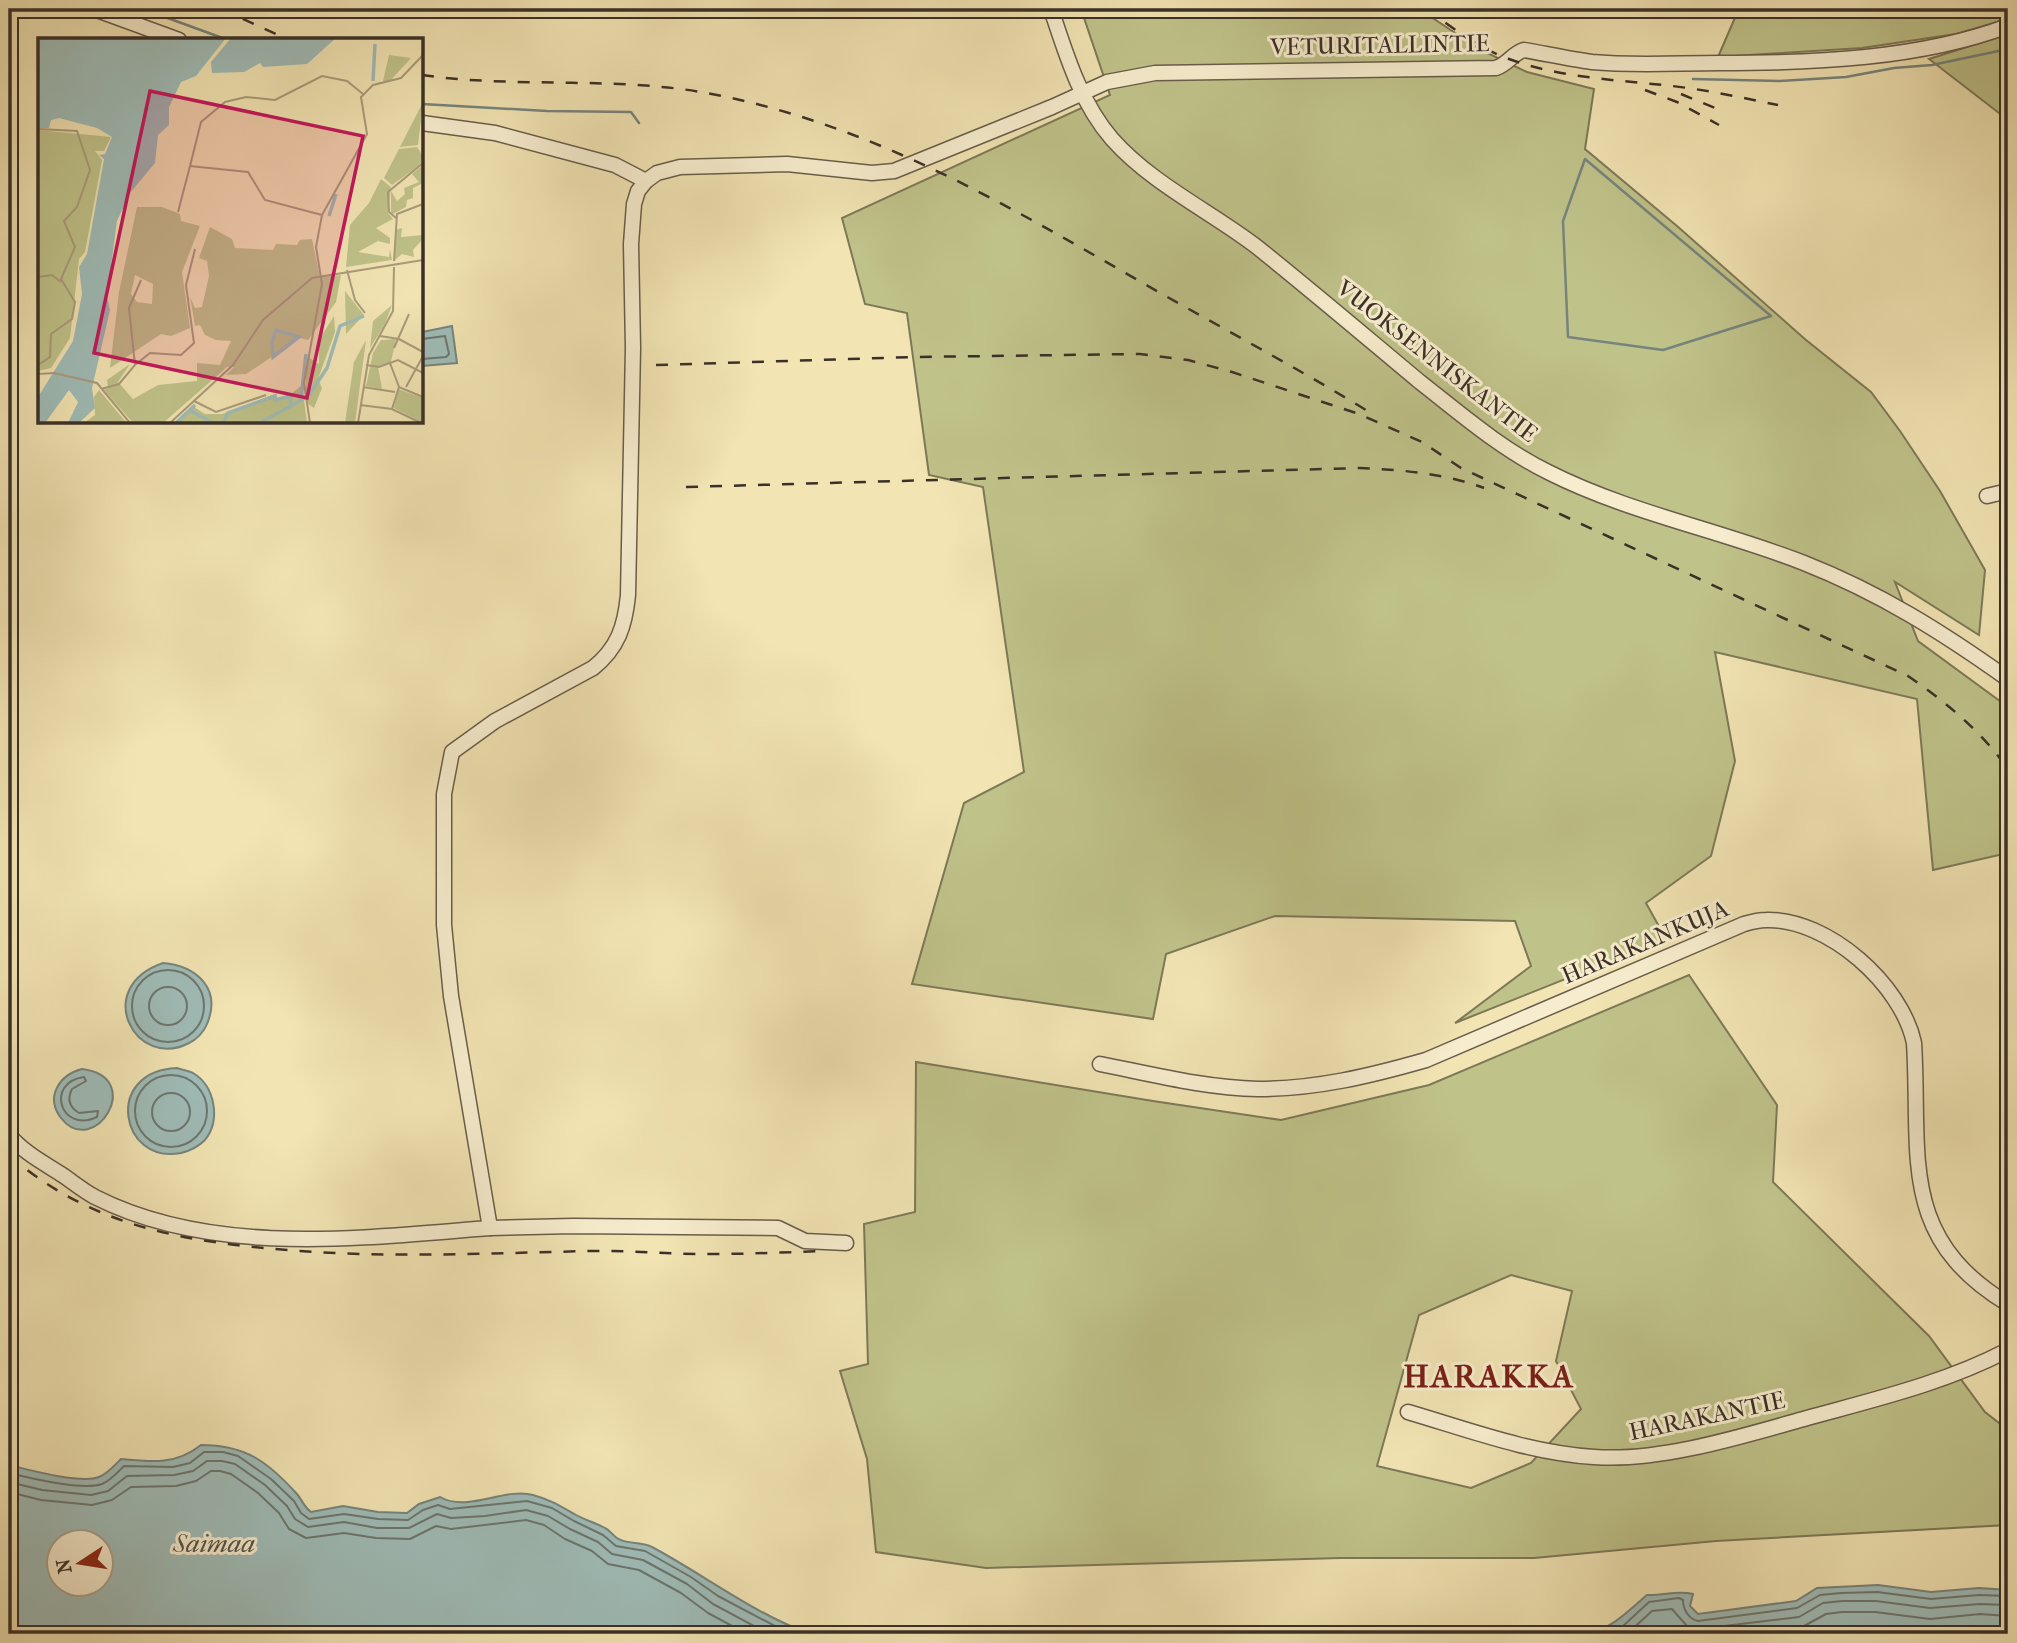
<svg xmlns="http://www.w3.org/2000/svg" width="2017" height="1643" font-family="'IM FELL French Canon',serif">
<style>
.green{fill:#bfc289;stroke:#7d7958;stroke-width:2;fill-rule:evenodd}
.water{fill:#9fbcb7;stroke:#77847e;stroke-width:2;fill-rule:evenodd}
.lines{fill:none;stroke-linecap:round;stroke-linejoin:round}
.shore{stroke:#6d7670;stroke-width:2}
.stream{stroke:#77847e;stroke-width:2.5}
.minor-casing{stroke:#695d4b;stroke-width:17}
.minor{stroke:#f7edce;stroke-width:14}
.rail{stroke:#3b3028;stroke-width:2.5;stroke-dasharray:12 12;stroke-linecap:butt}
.labels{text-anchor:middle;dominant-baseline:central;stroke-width:6;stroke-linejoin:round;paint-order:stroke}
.street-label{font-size:24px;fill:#3b3028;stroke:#f7edce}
.water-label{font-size:26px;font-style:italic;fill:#54534c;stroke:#f7edce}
.district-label{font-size:32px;font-weight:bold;letter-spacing:2px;fill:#7a1f14;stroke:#f7edce}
.inset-river{fill:none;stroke:#9fbcb7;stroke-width:3.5}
.inset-road{fill:none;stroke:#a99c7b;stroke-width:2}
.view{fill:#c2185b;fill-opacity:0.15;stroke:#c2185b;stroke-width:3.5}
.inset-edge{fill:none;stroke:#3b3028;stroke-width:3.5}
</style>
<rect width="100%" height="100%" fill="#f2e4b3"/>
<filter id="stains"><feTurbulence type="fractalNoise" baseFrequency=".00286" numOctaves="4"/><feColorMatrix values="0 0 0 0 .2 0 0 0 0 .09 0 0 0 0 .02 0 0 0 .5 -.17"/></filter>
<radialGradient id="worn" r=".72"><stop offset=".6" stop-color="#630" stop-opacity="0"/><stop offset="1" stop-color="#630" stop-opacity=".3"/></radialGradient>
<g class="green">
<path d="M1081 9H1419L1481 50 1527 72 1594 89 1585 149 1677 226 1806 340 1871 392 1900 431 1940 491 1985 570 1979 635 1895 582 1918 641 2008 707V853L1933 870 1917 699 1715 652 1735 761 1711 856 1646 903 1666 939 1455 1023 1531 966 1515 921 1275 916 1166 954 1153 1019 912 984 964 803 1024 772 983 487 929 475 907 313 865 304 842 218 1110 95Z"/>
<path d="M1740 9H2008V19L1956 34 1862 48 1718 57 1737 13Z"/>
<path d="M2008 34V120L1929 59Z"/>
<path d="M1689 975 1777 1105 1773 1182 1929 1336 1985 1412 2008 1430V1525L1716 1541 1534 1558H1340L986 1568 876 1552 867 1459 840 1371 868 1364 864 1224 915 1212 916 1062 1153 1101 1281 1120 1429 1085ZM1511 1275 1572 1291 1556 1361 1581 1409 1531 1463 1471 1488 1377 1466 1419 1315Z"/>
</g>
<g class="water">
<path d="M452 326 457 363 422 366V332Z"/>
<path d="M163 963C196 966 222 988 207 1024 204 1032 196 1040 189 1043 136 1071 91 988 163 963Z"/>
<path d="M177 1068C182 1070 189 1071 193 1073 215 1086 221 1120 205 1140 199 1146 189 1151 181 1153 120 1165 103 1071 177 1068Z"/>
<path d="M82 1069C147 1077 94 1160 61 1118 45 1097 59 1075 82 1069Z"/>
<path d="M201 1445C246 1445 268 1462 297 1494 302 1500 304 1507 311 1512L343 1506 378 1512 407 1513 419 1504 440 1497C468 1513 505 1487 533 1495 551 1500 560 1506 576 1515 585 1520 596 1523 605 1528 610 1530 612 1535 617 1538 626 1545 642 1541 652 1547 706 1576 753 1613 810 1634H9V1465C29 1470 81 1484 99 1477 107 1474 115 1465 121 1459 152 1462 176 1465 201 1445ZM60 1542H102V1584H60Z"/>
<path d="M1878 1585 1931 1592 1979 1588 2008 1590V1634H1586C1612 1629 1627 1612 1647 1595 1663 1596 1677 1590 1693 1594L1690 1606 1698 1614 1796 1601 1817 1588Z"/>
</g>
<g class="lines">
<g class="shore">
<path d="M422 339 445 336 449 354 446 357 422 359"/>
<circle cx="168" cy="1006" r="36"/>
<circle cx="168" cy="1006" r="19"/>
<circle cx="171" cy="1111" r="36"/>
<path d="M84 1077 86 1081 72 1089C67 1099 69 1107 79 1113L98 1111 97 1117C60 1134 45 1082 84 1077Z"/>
<circle cx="171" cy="1112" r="19"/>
<path d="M9 1473C31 1478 81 1491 102 1484 110 1481 118 1472 124 1466L173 1467 190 1463 204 1452H223L238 1456 271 1479 294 1501 301 1513 309 1519 344 1514 378 1519 408 1520 423 1510 438 1505 450 1509 527 1501 552 1508 574 1521 603 1535 616 1546 645 1551 691 1577 718 1596 790 1634"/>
<path d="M9 1482 42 1490 91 1495 108 1491 127 1476 174 1475 193 1471 207 1461H222L235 1464 265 1485 287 1506 295 1519 308 1527 344 1522 377 1528H409L437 1514 451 1518 485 1516 526 1510 548 1516 570 1529 598 1542 612 1554 643 1560 687 1584 713 1604 769 1634"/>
<path d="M9 1492 41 1500 92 1505 112 1500 131 1487 176 1486 196 1481 211 1471H220L231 1474 258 1493 279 1513 289 1529 306 1538 344 1533 376 1538 410 1539 436 1526 451 1529 526 1520 544 1525 565 1539 592 1551 608 1564 639 1570 681 1593 708 1613 747 1634"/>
<path d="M1609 1634 1622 1627 1649 1602 1679 1598 1683 1600C1683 1610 1689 1619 1698 1621L1797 1608 1820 1595 1841 1593 1877 1592 1931 1599 1979 1595 2008 1596"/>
<path d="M1627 1634 1652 1611 1672 1609 1687 1626 1699 1629 1799 1617 1823 1603 1842 1601H1876L1930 1608 1980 1604 2008 1605"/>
<path d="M1755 1634 1804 1626 1826 1614 1842 1612H1875L1930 1619 1980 1614 2008 1616"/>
</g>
<g class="stream">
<path d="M143 9 228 40"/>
<path d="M1693 79 1780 81 1846 77 1894 68 1932 65 2008 49"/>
<path d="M422 104 547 111 631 112 639 123"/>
<path d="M1585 159 1771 316 1663 350 1568 337 1563 221Z"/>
</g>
<g class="minor-casing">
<g id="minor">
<path d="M94 9 179 40"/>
<path d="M1051 9C1066 54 1080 102 1112 139 1152 184 1210 211 1257 247 1312 291 1366 337 1420 382 1461 414 1501 449 1548 472 1629 513 1720 530 1804 563 1880 593 1942 632 2008 679"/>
<path d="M422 123 495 133 615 165 646 181"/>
<path d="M1987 496 2008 491"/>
<path d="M1100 1064C1151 1074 1205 1088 1258 1089 1316 1089 1370 1076 1426 1060L1744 924C1751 922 1759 920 1766 920 1828 918 1902 985 1914 1043 1921 1155 1897 1237 2008 1304"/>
<path d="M9 1135C24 1153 44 1163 64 1176 74 1183 84 1191 95 1197 213 1257 362 1238 490 1228"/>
<path d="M846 1243 805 1241 778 1228 573 1226 490 1228 451 996 444 925V794L452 752 495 721 593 668C618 648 625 626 628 595L633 348 631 244 634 204 638 191 646 181 657 173 680 167 787 164 872 173 894 171 1052 107 1107 82 1155 73 1496 68C1508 64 1513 53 1524 50 1547 54 1569 59 1592 62 1634 66 1677 63 1720 63 1813 63 1920 59 2008 26"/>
<path d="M1408 1412C1469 1430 1530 1453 1594 1457 1660 1462 1743 1436 1807 1418 1876 1399 1945 1383 2008 1350"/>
</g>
</g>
<use href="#minor" class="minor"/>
<g class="rail">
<path d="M221 9 289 40"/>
<path d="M1426 9C1452 27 1478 48 1509 59 1561 78 1618 80 1672 86 1708 90 1743 98 1778 105"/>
<path d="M422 75C519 89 620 75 717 95 873 126 1005 204 1141 282 1216 325 1292 365 1366 410"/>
<path d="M1645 90 1677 102 1719 125"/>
<path d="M1681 94 1720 110"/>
<path d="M656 365 914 357 1140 354 1188 360 1232 372 1359 414 1422 442 1461 468 1908 676C1946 702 1981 731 2008 769"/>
<path d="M686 487 1360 468C1402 470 1443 473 1484 488"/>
<path d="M9 1155C93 1229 192 1243 300 1251 398 1258 495 1253 592 1251 633 1250 674 1255 714 1254 752 1254 789 1252 826 1251"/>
</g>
</g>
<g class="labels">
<g class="street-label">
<text transform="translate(1380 45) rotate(-1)">VETURITALLINTIE</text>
<text transform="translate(1437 361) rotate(38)">VUOKSENNISKANTIE</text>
<text transform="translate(1645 942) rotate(-23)">HARAKANKUJA</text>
<text transform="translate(1707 1416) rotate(-12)">HARAKANTIE</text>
</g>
<g class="water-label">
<text x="214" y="1543">Saimaa</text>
</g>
<g class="district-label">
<text x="1489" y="1376">HARAKKA</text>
</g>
</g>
<g transform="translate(38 38)">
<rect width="385" height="385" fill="#f2e4b3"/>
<path d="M351 17 373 20 352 43H345ZM385 64 380 107 362 109ZM0 92 73 99 66 113H57L64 122 47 214 41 221 32 300 13 330 0 333ZM379 109 385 118 382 127 354 147 346 140 361 111ZM385 127V145L375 150V160L369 162 368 169 353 177V153L359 163 367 156 366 150 381 144 374 136ZM343 141 353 149 350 175 355 181 338 190 352 200V206L340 203 320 214 351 219 352 211 354 222 308 229 312 187 331 165ZM99 169H124L142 176 143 183 162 188 144 234 152 290 133 298 123 296 72 330 81 254ZM97 237 115 246 114 266 99 264 93 256ZM172 189 194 201 197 210 235 212 238 206 259 207 262 202 274 201 282 239 303 237 298 264 270 302 262 300 208 336 188 337 196 329H189L125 385H95L66 352 70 350 69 342 92 326 80 344 95 361 120 347 159 343V325L182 327 193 303 178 302 167 297 162 287 157 288 152 259 157 270 164 269 171 238 169 223 161 220ZM364 190 363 199 385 197V201L375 212 376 219 364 216 357 222V192ZM307 253 326 277 308 296ZM354 267 347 286 332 310 335 283ZM296 278 297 294 280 341 284 350 276 370 269 365 267 351 270 319 281 326V302ZM358 301 353 324 340 329 344 351 328 348 335 315 343 302ZM328 302 317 385H307L316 324ZM264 347 269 385H138L156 369 167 376H184L237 356 240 361 252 357ZM360 351 385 360V385L356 370ZM61 352 82 377 89 385H46L57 377 56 359Z" fill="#bfc289" fill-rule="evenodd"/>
<path d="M0 0H188L158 38 143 44 131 69V87L120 97 117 125 92 155 79 183 69 258 72 272 54 350 57 370 41 385H30L40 364 31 352 7 385H0V359L35 303 44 256 41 229 49 216 66 121 61 117 67 116 74 99 59 90 21 80 13 82 11 90H0ZM193 0H298L269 26 225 29 222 25 206 34 174 35 173 24Z" fill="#9fbcb7"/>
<path class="inset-river" d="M335 43 337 6M291 178 298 156M238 292 261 299 235 319 234 304ZM271 357 289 330 302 288 326 278M263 361 268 316M153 373 175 385M138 385 157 367M185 385 190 375 237 358V362L252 358 253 368M222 385 267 360"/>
<path class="inset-road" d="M0 91 39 93 52 132 39 169 26 183 37 209 23 241 37 264 34 281 13 296 12 319 0 327M152 128 163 84 187 64 208 59 237 62 284 38 309 43 325 56M140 174 152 128 210 134 227 162 284 177M284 177 329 96 323 59 335 47 363 40 385 17M358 180 351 174 350 154 385 125M356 223 359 176 385 166M309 232 317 262 327 275M0 239 14 237 23 244M342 298 361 301 385 314M356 310 371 276M352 325 361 349M97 327 112 315 143 317 156 305 148 247 157 211M328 327 341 329 360 322 385 335M0 336 16 335 59 345 92 385M325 349 357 354M368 349 385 318M63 351 81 346 97 327 91 270 103 242M156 363 178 374 228 357M322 367 354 371 383 385M354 371 361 349 385 359M132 385 195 327 225 282 274 240 385 222M272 385 266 345 284 246 278 209 284 177M320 385 331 317 355 273 356 229"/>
<path class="view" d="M112 53 325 98 269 360 56 315Z"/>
<rect width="385" height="385" class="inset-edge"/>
</g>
<rect width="2017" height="1643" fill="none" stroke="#f2e4b3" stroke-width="35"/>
<rect x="10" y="10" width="1996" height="1622" fill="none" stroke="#3b3028" stroke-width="3.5"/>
<rect x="18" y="18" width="1982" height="1608" fill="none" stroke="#3b3028" stroke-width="2"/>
<g transform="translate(80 1563) rotate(258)"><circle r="33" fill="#f7edce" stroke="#aca18c" stroke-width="2"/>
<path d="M0-5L12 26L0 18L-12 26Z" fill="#8f2418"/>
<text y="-10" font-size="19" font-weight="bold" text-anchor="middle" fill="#3b3028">N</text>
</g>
<rect width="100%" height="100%" filter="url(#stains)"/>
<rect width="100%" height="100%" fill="url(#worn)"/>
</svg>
